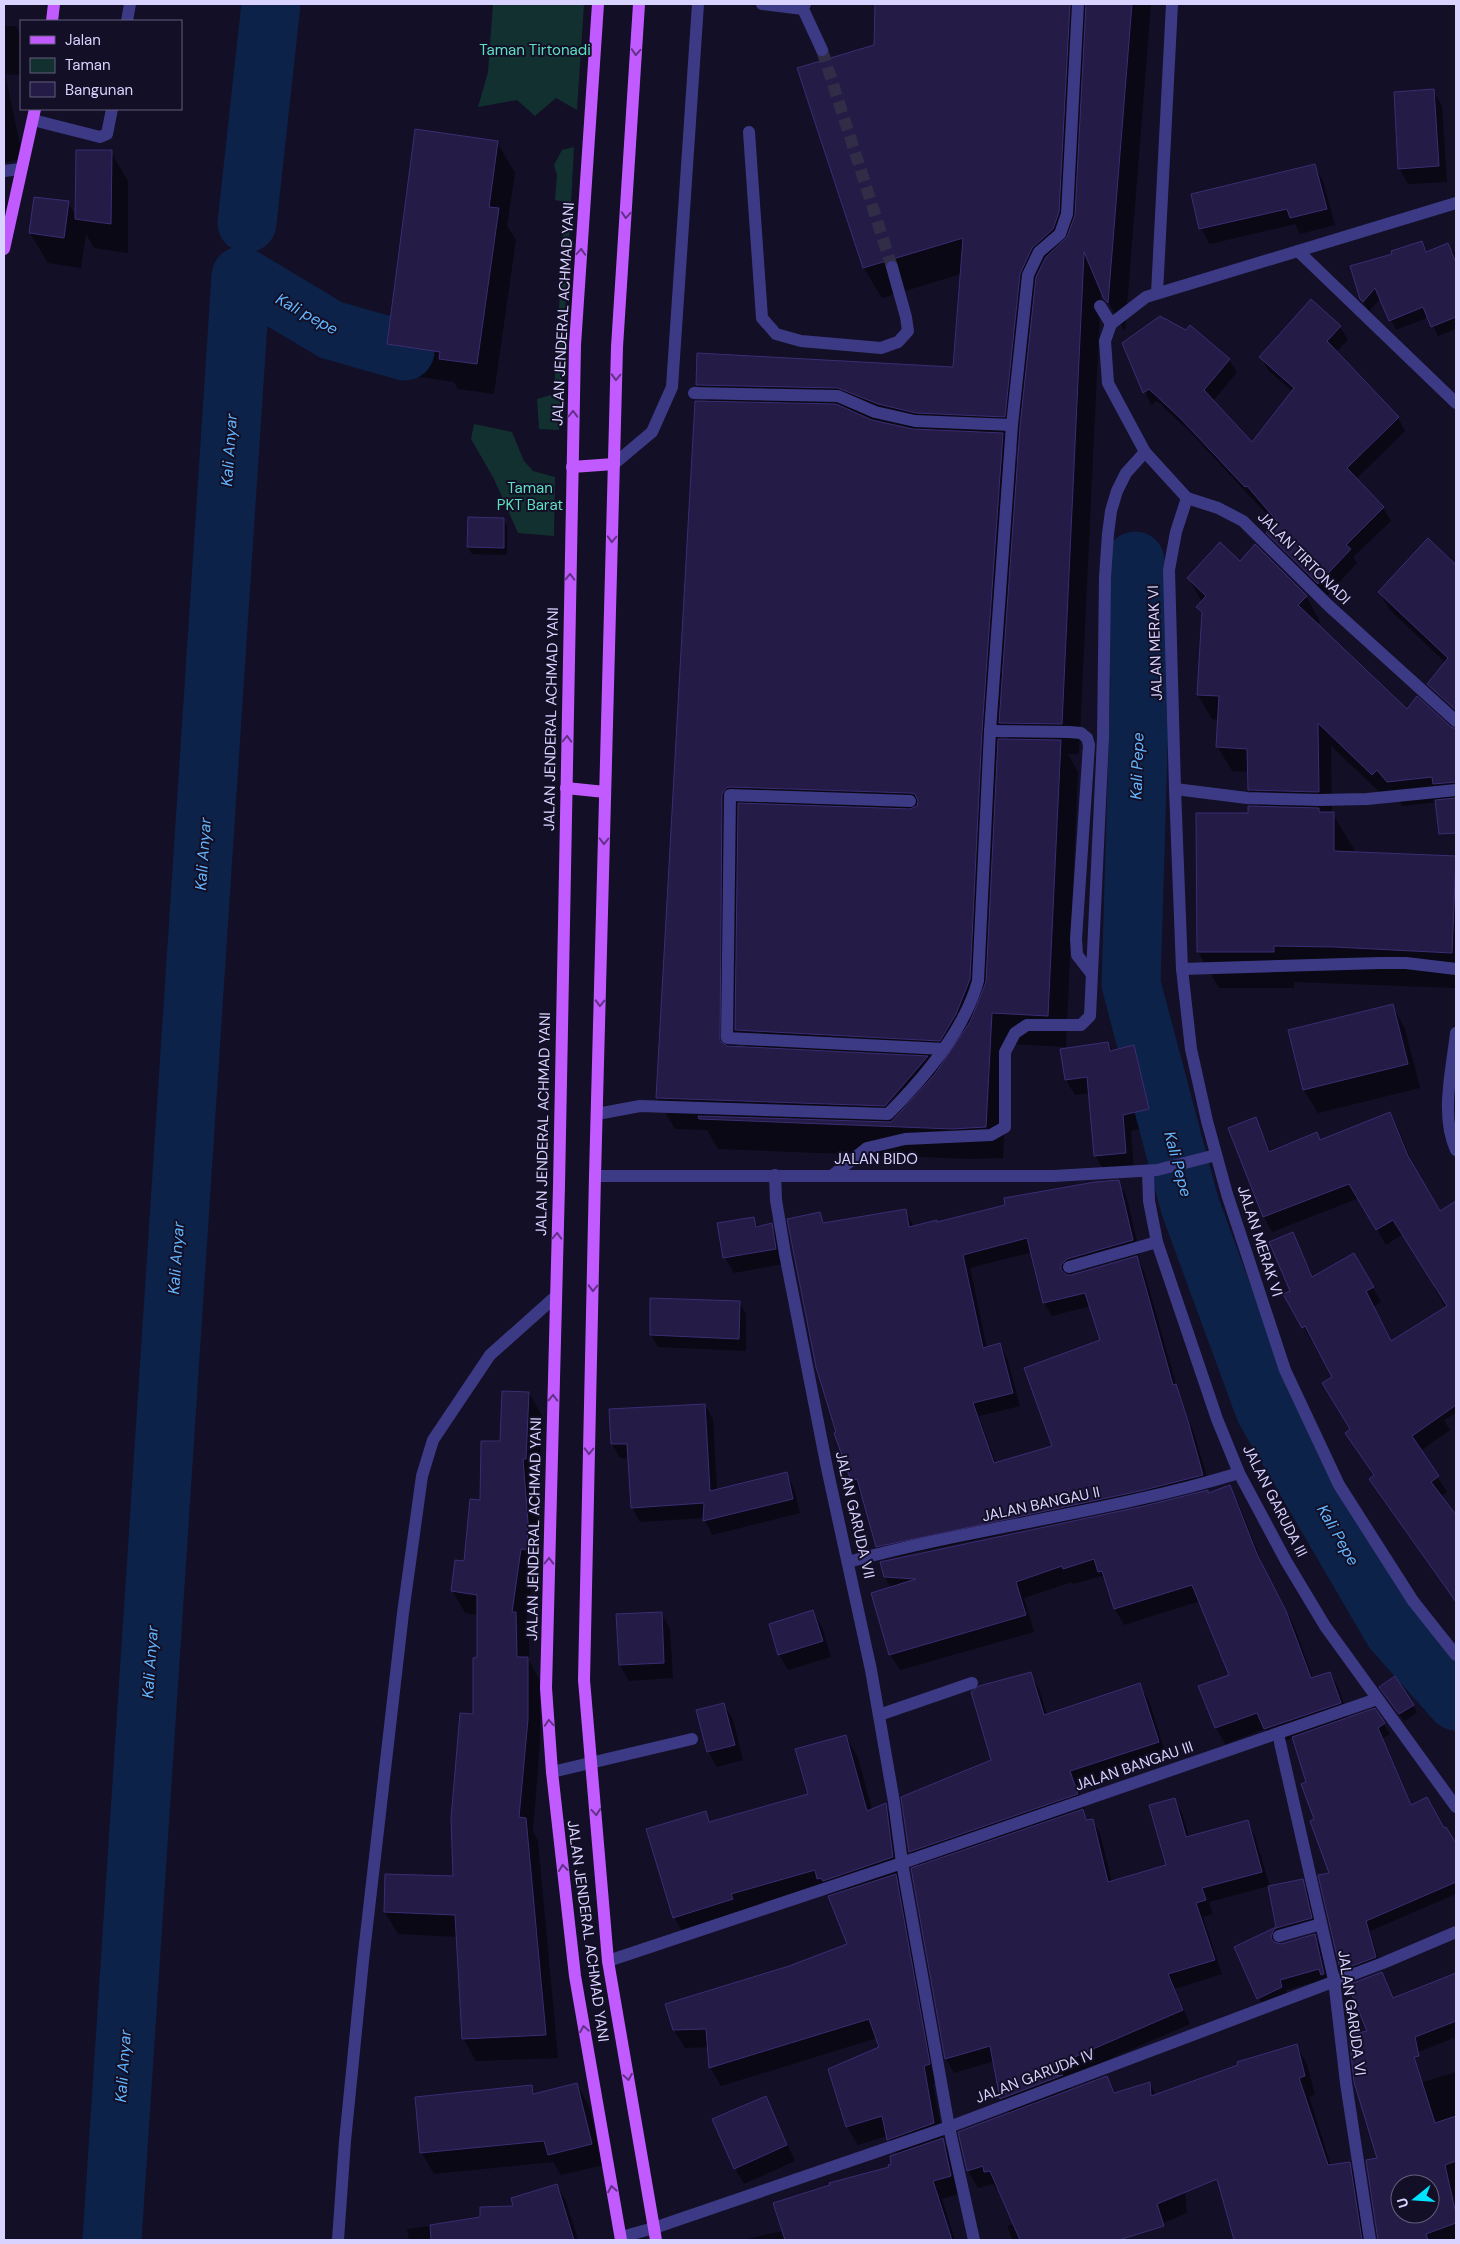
<svg xmlns="http://www.w3.org/2000/svg" width="1460" height="2244" font-family="'DM Sans',sans-serif">
<style>
.green{fill:#12302f}
.shadow{fill:#0007;fill-rule:evenodd}
.lines{fill:none;stroke-linecap:round;stroke-linejoin:round}
.river{stroke:#0c2248;stroke-width:59}
.building{fill:#241b47;stroke:#3b2d73;fill-rule:evenodd}
.minor-tunnel{stroke:#312d47;stroke-width:12;stroke-dasharray:12 6;stroke-linecap:butt}
.minor{stroke:#3d3a85;stroke-width:12}
.major{stroke:#c25bff;stroke-width:12}
.oneway{stroke:#623188}
.labels{text-anchor:middle;dominant-baseline:central;stroke-width:4;stroke-linejoin:round;paint-order:stroke}
.park-label{font-size:15px;fill:#5fe0c0;stroke:#130f26}
.street-label{font-size:15px;fill:#d9d4ff;stroke:#130f26}
.water-label{font-size:16px;font-style:italic;fill:#62b6ff;stroke:#130f26}
</style>
<rect width="100%" height="100%" fill="#130f26"/>
<g class="green">
<path d="M493 4H584L577 110 556 98 535 116 517 100 478 107 488 72Z"/>
<path d="M574 147 559 430 539 429 537 399 554 394 565 202 555 200 557 175 554 165 562 150Z"/>
<path d="M474 424 512 432 524 461 533 471 555 477 554 536 518 533 494 479 471 439Z"/>
</g>
<g class="shadow">
<path d="M877 4H1151L1125 332 1101 289 1079 754H1068L1078 772 1066 1047 1009 1044 1003 1158 970 1159 718 1149 707 1130 675 1129 657 1098 696 402 707 403 697 385 954 369 961 274 882 298 864 268 799 69 875 45ZM1010 446 1020 447 1019 462ZM1002 725 1010 741H1000ZM737 1032 747 1048H737Z"/>
<path d="M4 26H16L21 36V75L5 74 23 158 4 163Z"/>
<path d="M1433 91 1442 106 1447 182 1408 184 1399 168Z"/>
<path d="M497 142 515 173 507 226 516 240 494 394 458 389 454 382 407 375 389 344Z"/>
<path d="M111 152 128 181V253L94 248 86 234 81 268 48 263 30 233 68 202 77 218Z"/>
<path d="M1314 165 1323 181 1335 225 1300 234 1295 224 1210 244 1201 229 1193 195Z"/>
<path d="M1422 242 1428 252 1448 244 1452 252 1456 251V329L1438 336 1429 317 1396 330 1381 298 1369 311 1361 298 1393 254Z"/>
<path d="M1340 327 1348 340 1336 352 1398 418 1405 431 1356 479 1383 508 1391 521 1353 557 1357 563 1326 596 1275 546 1268 533 1276 524 1189 431 1157 401 1151 405 1123 343 1229 360 1237 372 1212 402 1252 444 1292 391 1268 370 1261 357Z"/>
<path d="M503 519 507 526V555L472 554 468 547Z"/>
<path d="M1428 540 1456 566V690L1452 686 1446 663 1390 610 1379 592Z"/>
<path d="M1240 563 1306 596 1320 621 1317 625 1407 710 1411 705 1456 746V808H1449L1445 801 1403 806 1392 794 1387 799 1331 746 1332 813 1354 849V853L1455 858 1456 860V988L1294 982V988H1219L1198 952 1197 815 1249 814 1260 808 1249 790V772L1232 771 1217 746 1219 720 1212 719 1198 695 1203 616 1197 607 1202 602 1188 578Z"/>
<path d="M1392 1005 1405 1029 1420 1088 1318 1113 1304 1090Z"/>
<path d="M1108 1043 1113 1051 1133 1046 1142 1062 1157 1124 1131 1131 1134 1169 1104 1171 1095 1155 1090 1093 1075 1095 1066 1080Z"/>
<path d="M1390 1113 1398 1128 1416 1172 1440 1213 1456 1203V1413L1444 1420 1450 1430 1420 1451 1447 1492 1441 1496 1456 1517V1595L1452 1597 1380 1494 1374 1477 1346 1433 1351 1430 1333 1377 1314 1341 1312 1342 1285 1295 1291 1291 1292 1234 1314 1278 1354 1255 1381 1302 1373 1307 1391 1342 1446 1308 1434 1288 1436 1287 1403 1234 1386 1245 1359 1198 1272 1232 1264 1217 1255 1118 1271 1152 1321 1141Z"/>
<path d="M1118 1182 1126 1195 1140 1254 1074 1272 1070 1276 1137 1258 1144 1271 1178 1391 1195 1436 1210 1488 1148 1504 884 1559 877 1546 862 1493 860 1494 852 1481 836 1434 819 1213 825 1224 905 1210 914 1227 938 1224ZM1032 1252 1044 1303 1052 1316 1091 1306 1102 1341 1053 1447 996 1464 979 1416 1020 1406 1007 1358 1000 1345 987 1348 970 1268Z"/>
<path d="M753 1218 759 1227 771 1224 780 1240 784 1264 734 1273 725 1257Z"/>
<path d="M739 1302 746 1314V1351L658 1347 651 1335Z"/>
<path d="M529 1393 542 1416 539 1481H535L540 1546 539 1572 534 1571 525 1630 529 1635V1661L540 1681V1742L533 1831 538 1841 558 2058 476 2061 463 2038 458 1937 398 1934 385 1912 455 1878 475 1716 478 1615 465 1613 452 1590 465 1563 481 1502 501 1442Z"/>
<path d="M705 1405 713 1419 717 1491 786 1473 794 1488 800 1513 712 1535 704 1518 640 1522 632 1507 629 1458H620L612 1444 610 1410Z"/>
<path d="M1229 1486 1238 1502 1266 1572 1295 1628 1313 1679 1330 1673 1339 1689 1349 1719 1374 1710 1390 1734 1383 1738 1412 1806 1444 1830 1446 1829 1456 1845V1894L1370 1931 1381 1967 1347 1978 1341 1968 1330 1874 1308 1783 1293 1738 1274 1745 1265 1729 1225 1744 1216 1728 1200 1687 1230 1676 1200 1601 1124 1625 1115 1609 1108 1586 1102 1576 1073 1584 1072 1582 1024 1598 1034 1632 900 1670 890 1654 891 1588 885 1577 1208 1494Z"/>
<path d="M813 1612 822 1627 831 1657 788 1670 779 1654Z"/>
<path d="M661 1613 670 1629 673 1678 629 1681 620 1665 617 1615Z"/>
<path d="M1030 1673 1039 1689 1047 1715 1140 1685 1149 1701 1167 1758 1078 1787 1085 1810 1082 1811 1088 1821 1092 1820 1100 1834 1112 1882 1168 1866 1174 1799 1182 1813 1189 1837 1247 1822 1255 1836 1270 1887 1302 1880 1308 1891 1317 1929 1279 1942 1278 1944 1315 1936 1321 1946 1330 1985 1325 1979 1286 1990 1288 1998 1264 2009 1235 1947 1278 1928 1269 1886 1209 1902 1213 1914 1203 1917 1222 1974 1175 1989 1190 2024 1064 2079 1071 2091 1107 2077 1116 2094 1149 2083 1156 2095 1176 2109 1187 2213 1124 2240H1012L1008 2226 1014 2224 999 2189H996L993 2184 978 2188 968 2170 1010 2114 1001 2099 994 2061 954 2073 946 2059 913 1869 919 1867 910 1852 992 1760Z"/>
<path d="M1385 1695 1413 1705 1417 1713 1404 1721Z"/>
<path d="M724 1705 733 1720 743 1760 717 1767 708 1751Z"/>
<path d="M846 1736 858 1758 872 1810 885 1805 898 1827 905 1880 899 1882 906 1893 939 2082 933 2084 944 2142 953 2157 961 2193 942 2199 955 2240H742L783 2231 890 2168 897 2155 887 2136 858 2145 847 2127 830 2070 881 2048 877 2038 721 2086 710 2067 709 2047 685 2048 674 2030 789 1967 849 1945 827 1892 687 1939 674 1917 705 1812 711 1823 809 1795Z"/>
<path d="M1382 1974 1394 1999 1456 1974V2037L1361 2075Z"/>
<path d="M1296 2045 1307 2064 1315 2095 1309 2096 1331 2166 1349 2163 1360 2182 1369 2240H1236L1191 2084Z"/>
<path d="M1456 2072V2240H1379V2159L1361 2101ZM1400 2184H1430V2214H1400Z"/>
<path d="M577 2085 589 2106 603 2165 561 2175 553 2162 434 2174 422 2153 416 2098 531 2086 536 2095Z"/>
<path d="M765 2097 795 2161 744 2184 735 2168Z"/>
<path d="M557 2186 566 2201 578 2240H409L407 2229 482 2219 515 2207Z"/>
</g>
<g class="lines">
<g class="river">
<path d="M247 223 271 4"/>
<path d="M1135 561 1140 684 1131 984 1190 1206 1265 1410 1393 1630 1456 1701"/>
<path d="M112 2240 241 276 331 330 405 351"/>
</g>
</g>
<g class="building">
<path d="M875 4H1070L1059 212 1053 229 1032 248 1020 274 1005 417 916 413 878 404 838 388 696 385 697 353 953 367 963 238 863 268 797 68 874 45Z"/>
<path d="M1086 4H1132L1108 303 1104 299 1084 252 1062 724 999 723 1020 426 1036 277 1046 257 1067 237 1075 215Z"/>
<path d="M1434 89 1439 166 1398 169 1394 92Z"/>
<path d="M415 129 498 141 489 207 499 208 477 364 439 359 440 352 387 344Z"/>
<path d="M76 150H112L111 224 75 219Z"/>
<path d="M1315 164 1327 209 1290 218 1287 209 1199 229 1191 194Z"/>
<path d="M34 197 69 201 64 238 29 233Z"/>
<path d="M1422 241 1426 252 1448 243 1456 263V317L1431 327 1423 307 1389 321 1375 288 1363 302 1360 299 1350 266 1392 254 1391 251Z"/>
<path d="M1311 299 1341 326 1327 341 1399 417 1347 468 1384 507 1346 545 1351 549 1318 584 1266 533 1277 521 1247 486 1245 487 1180 418 1149 389 1143 393 1122 343 1160 316 1186 330 1190 325 1230 359 1204 390 1252 442 1294 388 1259 357Z"/>
<path d="M695 401 836 404 872 420 913 429 1003 433 982 731 970 979 956 1014 940 1041 735 1030 738 803 910 809 917 806 918 801 915 794 910 793 730 787 726 788 722 794 720 1041 727 1046 928 1056 885 1106 656 1098Z"/>
<path d="M468 517 504 518V548L467 547Z"/>
<path d="M1428 538 1456 565V710L1427 684 1448 658 1378 592Z"/>
<path d="M1220 542 1240 561 1255 544 1307 596 1298 605 1407 709 1417 696 1451 727 1456 729V782L1433 784 1432 777 1387 782 1377 770 1372 775 1318 723 1319 792 1248 790 1247 749 1216 747 1219 696 1197 695 1202 612 1196 607 1206 596 1187 578Z"/>
<path d="M998 739 1061 740 1048 1016 992 1013 986 1127 952 1129 699 1119 698 1116 891 1122 935 1074 970 1022 986 982Z"/>
<path d="M1456 798V833L1439 834 1435 800Z"/>
<path d="M1248 806 1319 808V812H1334V851L1456 856 1452 953 1334 947 1274 946V952H1197L1196 813H1248Z"/>
<path d="M1393 1004 1408 1064 1303 1090 1288 1030Z"/>
<path d="M1108 1042 1110 1051 1134 1045 1149 1109 1123 1115 1126 1153 1094 1156 1087 1077 1065 1080 1060 1049Z"/>
<path d="M1390 1112 1408 1156 1440 1211 1456 1201V1405L1412 1436 1439 1476 1431 1482 1456 1515V1602L1369 1479 1374 1475 1345 1433 1350 1429 1322 1383 1332 1377 1305 1326 1302 1328 1283 1294 1290 1291 1269 1242 1293 1232 1312 1277 1354 1253 1374 1287 1366 1291 1391 1341 1447 1306 1393 1220 1376 1230 1349 1184 1263 1217 1228 1128 1256 1117 1269 1152 1317 1132 1320 1140Z"/>
<path d="M1119 1180 1133 1240 1067 1259 1061 1265V1270L1067 1275H1071L1137 1256 1173 1385 1176 1384 1188 1421 1203 1475 1140 1491 876 1547 857 1479 851 1481 834 1433 836 1432 816 1367 787 1219 820 1212 823 1223 906 1209 909 1227 937 1220V1222L1005 1205 1004 1198 1095 1182ZM1027 1238 1043 1303 1085 1293 1100 1340 1024 1368 1052 1446 994 1463 973 1403 1013 1393 1000 1343 983 1348 963 1255Z"/>
<path d="M754 1217 756 1227 772 1223 776 1249 723 1258 717 1223Z"/>
<path d="M650 1298 740 1301 739 1339 650 1335Z"/>
<path d="M502 1391 529 1392 526 1459H523L528 1522 527 1550 521 1549 512 1612H516L517 1657H528V1719L519 1817 526 1818 546 2035 462 2039 455 1915 384 1912 385 1874 453 1876 451 1819 460 1713 473 1714V1658L477 1657V1595L451 1591 455 1560 464 1561 470 1499 480 1500 481 1441H500Z"/>
<path d="M705 1404 710 1491 787 1472 793 1499 703 1521 704 1503 631 1508 627 1444H611L609 1409Z"/>
<path d="M1230 1485 1257 1554 1286 1611 1311 1678 1330 1672 1341 1703 1264 1729 1257 1713 1215 1728 1198 1686 1229 1675 1192 1585 1114 1609 1102 1571 1098 1572 1094 1559 1063 1569 1062 1566 1016 1582 1026 1615 889 1655 871 1593 916 1579 884 1577 880 1562 1144 1506 1208 1490V1493Z"/>
<path d="M813 1610 823 1641 778 1655 769 1624Z"/>
<path d="M662 1612 664 1663 619 1665 616 1614Z"/>
<path d="M1031 1672 1044 1715 1140 1683 1159 1742 1070 1771 1078 1794 909 1852 901 1797 991 1760 971 1692 979 1686Z"/>
<path d="M1395 1676 1414 1705 1399 1714 1379 1687Z"/>
<path d="M724 1703 735 1745 707 1752 696 1710Z"/>
<path d="M1375 1708 1385 1723 1378 1728 1411 1805 1427 1797 1444 1828 1446 1827 1456 1843V1882L1366 1921 1376 1957 1342 1970 1340 1969 1318 1875 1329 1873 1310 1821 1314 1819 1301 1784 1306 1782 1292 1737Z"/>
<path d="M846 1735 867 1811 886 1803 893 1857 823 1881 821 1878 817 1879 815 1870 731 1894 733 1899 673 1918 646 1829 706 1811 709 1822 808 1794 795 1749Z"/>
<path d="M1175 1798 1186 1837 1248 1820 1262 1872 1202 1888 1206 1900 1196 1903 1215 1960 1168 1974 1183 2010 1026 2078 1063 2075 1000 2099 990 2046 945 2059 911 1868 1083 1809 1086 1820 1093 1819 1108 1882 1166 1865 1149 1805Z"/>
<path d="M896 1874 930 2064 924 2066 934 2123 887 2140 882 2116 846 2127 828 2069 879 2047 869 2019 709 2068 706 2029 673 2030 665 2004 789 1966 847 1944 828 1896Z"/>
<path d="M1303 1879 1312 1918 1276 1928 1273 1931 1271 1938 1274 1942 1281 1944 1315 1934 1324 1974 1321 1975 1319 1969 1280 1980 1282 1987 1257 1999 1234 1947 1276 1927 1268 1886Z"/>
<path d="M1382 1972 1393 1998 1456 1973V2021L1415 2037 1419 2056 1414 2057 1435 2123 1456 2116V2161L1445 2165 1456 2214V2223L1426 2234 1428 2240H1378L1366 2160 1377 2158 1354 2082 1349 2035 1367 2031 1348 1985ZM1400 2184H1430V2214H1400Z"/>
<path d="M1297 2044 1305 2076 1299 2078 1328 2165 1350 2162 1362 2240H1234L1217 2179 1157 2204 1164 2226 1119 2240H1020L990 2171 984 2172 983 2166 967 2171 958 2132 1107 2076 1114 2093 1150 2082 1151 2096 1238 2065 1237 2062Z"/>
<path d="M577 2083 592 2144 548 2155 544 2141 420 2153 415 2097 532 2085 533 2094Z"/>
<path d="M766 2096 787 2145 734 2169 712 2119Z"/>
<path d="M943 2138 951 2176 933 2181 952 2240H785L773 2203 830 2185 829 2183 889 2167 888 2165 891 2164 890 2156Z"/>
<path d="M557 2184 574 2240H431L430 2225 480 2217V2207L513 2206 511 2198Z"/>
</g>
<g class="lines">
<path class="minor-tunnel" d="M822 50 892 267"/>
<g class="minor">
<path d="M762 4 803 9"/>
<path d="M805 4 803 9 822 50"/>
<path d="M127 21 130 4"/>
<path d="M33 120 100 137 107 134 112 109"/>
<path d="M749 132 762 318 776 334 801 341 881 348 898 342 908 331 906 317 892 267"/>
<path d="M4 171 20 169"/>
<path d="M1456 203 1146 297 1111 324 1105 341 1108 383 1145 452 1187 498 1218 508 1243 521 1329 606 1456 721"/>
<path d="M1298 251 1456 403"/>
<path d="M1157 293 1172 4"/>
<path d="M1100 306 1111 324"/>
<path d="M694 393 838 396 875 412 915 421 1012 425"/>
<path d="M614 464 652 432 672 387 698 4"/>
<path d="M1187 498 1176 532 1169 570 1175 789 1182 969 1191 1049 1207 1121 1227 1194 1285 1370 1339 1485 1413 1601 1456 1655"/>
<path d="M990 731 1069 732 1081 733 1087 738 1089 745 1076 939 1077 955 1091 973"/>
<path d="M1175 789 1247 798 1320 800 1367 799 1456 790"/>
<path d="M910 801 730 795 727 1038 944 1049"/>
<path d="M1182 969 1380 963H1406L1456 969"/>
<path d="M1456 1033C1452 1069 1440 1116 1456 1150"/>
<path d="M597 1114 640 1106 888 1114C925 1077 964 1031 978 981L990 731 1012 425 1028 275 1039 252 1060 234 1067 214 1078 4"/>
<path d="M1148 1172 1149 1201 1157 1242 1217 1419 1239 1473 1286 1561 1325 1626 1456 1807"/>
<path d="M775 1175 776 1200 785 1254 827 1468 871 1670 894 1802 902 1863 949 2127 974 2240"/>
<path d="M833 1175 867 1148 905 1139 991 1135 1005 1127V1052L1015 1033 1027 1025H1081L1090 1016 1103 738 1105 577 1108 534 1111 511 1117 491 1126 473 1145 452"/>
<path d="M595 1176H1054L1157 1170 1216 1155"/>
<path d="M1069 1267 1157 1242"/>
<path d="M848 1562C977 1527 1111 1512 1239 1473"/>
<path d="M879 1715 972 1683"/>
<path d="M1278 1734 1334 1980 1346 2083 1370 2240"/>
<path d="M552 1772 692 1739"/>
<path d="M1279 1936 1321 1924"/>
<path d="M608 1961 902 1863 1377 1699"/>
<path d="M621 2237 654 2228 949 2127 1383 1963 1456 1932"/>
<path d="M338 2240 345 2141 363 1961 403 1613 422 1476 433 1440 490 1355 555 1297"/>
</g>
<g class="major">
<path d="M598 4 575 345 559 1186 546 1688 552 1772 575 1976 621 2240"/>
<path d="M639 4 617 347 595 1176 584 1680 608 1961 656 2240"/>
<path d="M52 21 54 4"/>
<path d="M4 249 35 109"/>
<path d="M572 467 614 464"/>
<path d="M566 788 605 792"/>
</g>
</g>
<defs><path id="oneway-chevron" d="M-2-3.5L2.5 0L-2 3.5" fill="none" stroke-width="1.6" stroke-linecap="round" stroke-linejoin="round" transform="scale(1.25)"/></defs>
<g class="oneway">
<use href="#oneway-chevron" transform="translate(636 52) rotate(94)"/>
<use href="#oneway-chevron" transform="translate(626 215) rotate(94)"/>
<use href="#oneway-chevron" transform="translate(581 252) rotate(-86)"/>
<use href="#oneway-chevron" transform="translate(616 377) rotate(92)"/>
<use href="#oneway-chevron" transform="translate(573 414) rotate(-89)"/>
<use href="#oneway-chevron" transform="translate(612 539) rotate(92)"/>
<use href="#oneway-chevron" transform="translate(570 577) rotate(-89)"/>
<use href="#oneway-chevron" transform="translate(567 739) rotate(-89)"/>
<use href="#oneway-chevron" transform="translate(604 841) rotate(91)"/>
<use href="#oneway-chevron" transform="translate(600 1003) rotate(91)"/>
<use href="#oneway-chevron" transform="translate(557 1236) rotate(-88)"/>
<use href="#oneway-chevron" transform="translate(593 1288) rotate(91)"/>
<use href="#oneway-chevron" transform="translate(553 1398) rotate(-89)"/>
<use href="#oneway-chevron" transform="translate(589 1451) rotate(91)"/>
<use href="#oneway-chevron" transform="translate(549 1561) rotate(-89)"/>
<use href="#oneway-chevron" transform="translate(549 1723) rotate(-94)"/>
<use href="#oneway-chevron" transform="translate(596 1812) rotate(85)"/>
<use href="#oneway-chevron" transform="translate(563 1868) rotate(-96)"/>
<use href="#oneway-chevron" transform="translate(584 2029) rotate(-100)"/>
<use href="#oneway-chevron" transform="translate(628 2077) rotate(80)"/>
<use href="#oneway-chevron" transform="translate(612 2189) rotate(-100)"/>
</g>
<g class="labels">
<g class="park-label">
<text x="535" y="50">Taman Tirtonadi</text>
<text x="530" y="488">Taman<tspan x="530" dy="17">PKT Barat</tspan></text>
</g>
<g class="street-label">
<text transform="translate(563 314) rotate(-87)">JALAN JENDERAL ACHMAD YANI</text>
<text transform="translate(1304 558) rotate(45)">JALAN TIRTONADI</text>
<text transform="translate(1155 643) rotate(-92)">JALAN MERAK VI</text>
<text transform="translate(551 719) rotate(-89)">JALAN JENDERAL ACHMAD YANI</text>
<text transform="translate(543 1124) rotate(-89)">JALAN JENDERAL ACHMAD YANI</text>
<text x="876" y="1159">JALAN BIDO</text>
<text transform="translate(1260 1241) rotate(72)">JALAN MERAK VI</text>
<text transform="translate(1275 1501) rotate(63)">JALAN GARUDA III</text>
<text transform="translate(1041 1504) rotate(-12)">JALAN BANGAU II</text>
<text transform="translate(855 1515) rotate(77)">JALAN GARUDA VII</text>
<text transform="translate(534 1529) rotate(-89)">JALAN JENDERAL ACHMAD YANI</text>
<text transform="translate(1134 1766) rotate(-19)">JALAN BANGAU III</text>
<text transform="translate(588 1931) rotate(82)">JALAN JENDERAL ACHMAD YANI</text>
<text transform="translate(1352 2013) rotate(82)">JALAN GARUDA VI</text>
<text transform="translate(1035 2076) rotate(-21)">JALAN GARUDA IV</text>
</g>
<g class="water-label">
<text transform="translate(307 314) rotate(29)">Kali pepe</text>
<text transform="translate(229 450) rotate(-86)">Kali Anyar</text>
<text transform="translate(1137 766) rotate(-88)">Kali Pepe</text>
<text transform="translate(203 854) rotate(-86)">Kali Anyar</text>
<text transform="translate(1178 1164) rotate(75)">Kali Pepe</text>
<text transform="translate(176 1258) rotate(-86)">Kali Anyar</text>
<text transform="translate(1338 1535) rotate(60)">Kali Pepe</text>
<text transform="translate(150 1662) rotate(-86)">Kali Anyar</text>
<text transform="translate(123 2066) rotate(-86)">Kali Anyar</text>
</g>
</g>
<rect width="1460" height="2244" fill="none" stroke="#d9d4ff" stroke-width="10"/>
<rect x="20" y="20" width="162" height="90" fill="#130f26" stroke="#625e7d"/>
<rect x="30" y="36" width="25" height="8" fill="#c25bff" stroke="#625e7d"/>
<text x="65" y="45" font-size="15" fill="#d9d4ff">Jalan</text>
<rect x="30" y="58" width="25" height="15" fill="#12302f" stroke="#625e7d"/>
<text x="65" y="70" font-size="15" fill="#d9d4ff">Taman</text>
<rect x="30" y="82" width="25" height="15" fill="#241b47" stroke="#625e7d"/>
<text x="65" y="95" font-size="15" fill="#d9d4ff">Bangunan</text>
<g transform="translate(1415 2199) rotate(253)"><circle r="24" fill="#130f26" stroke="#625e7d"/>
<path d="M0-4L9 19L0 12L-9 19Z" fill="#00e5ff"/>
<text y="-8" font-size="14" font-weight="bold" text-anchor="middle" fill="#d9d4ff">U</text>
</g>
</svg>
